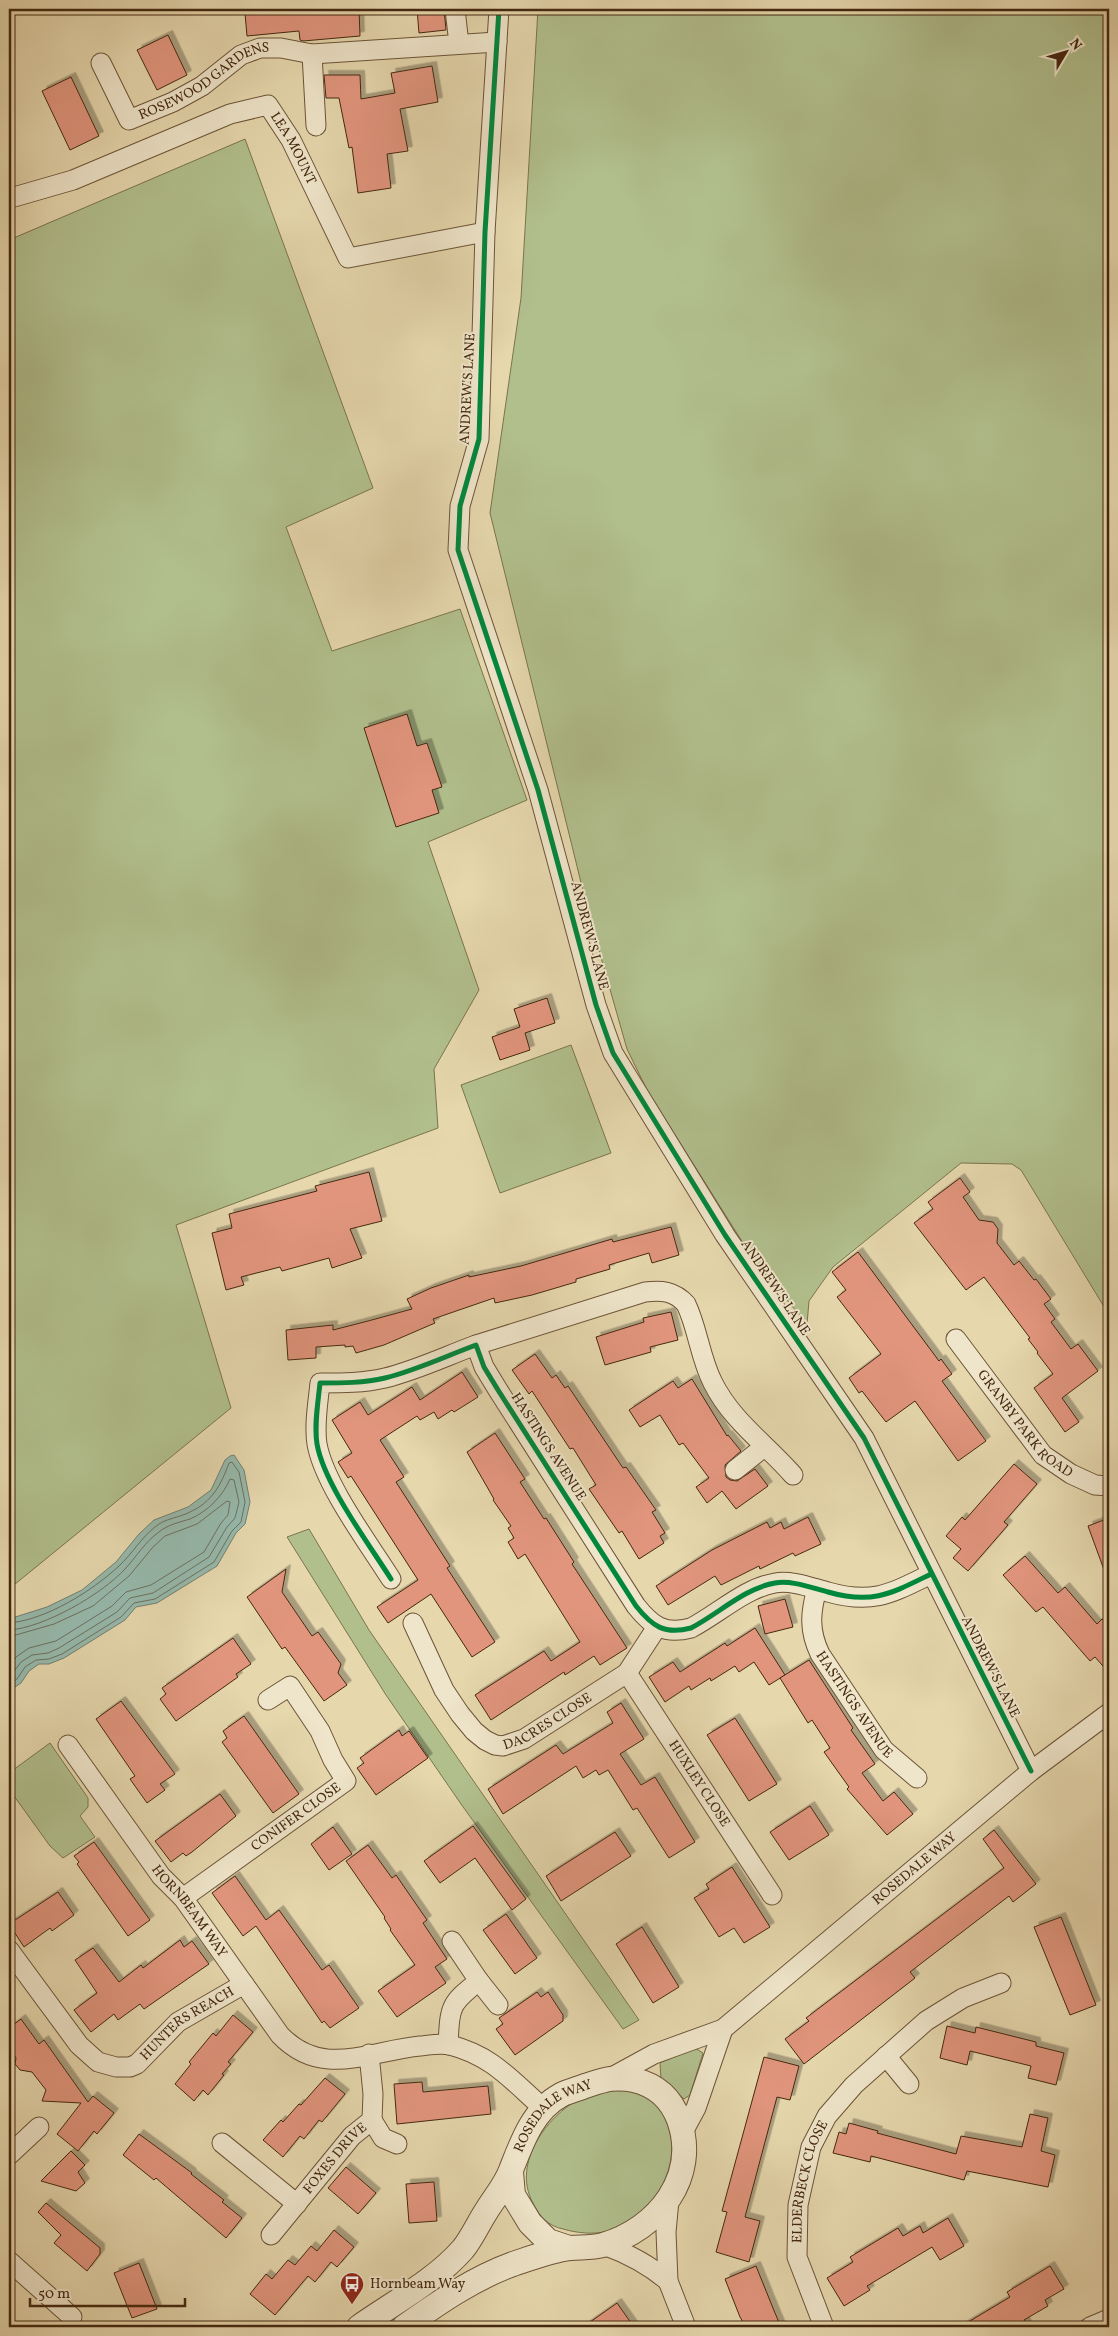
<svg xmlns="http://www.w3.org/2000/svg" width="1118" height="2336" font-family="Vollkorn,serif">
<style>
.green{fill:#b1bf8d;stroke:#7a744e}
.water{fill:#96b9ac;stroke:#757f6e}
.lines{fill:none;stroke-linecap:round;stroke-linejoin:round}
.shore{stroke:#6d705e;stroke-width:1}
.building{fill:#e1957d;stroke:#442810;filter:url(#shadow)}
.minor-casing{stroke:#6c5437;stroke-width:21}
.tertiary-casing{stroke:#6c5437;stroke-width:26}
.minor{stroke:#efe5ca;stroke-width:19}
.tertiary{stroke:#efe5ca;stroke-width:24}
.cycleway-casing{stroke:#efe5ca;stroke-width:8}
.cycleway{stroke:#00873e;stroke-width:5}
.labels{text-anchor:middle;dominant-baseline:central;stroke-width:4;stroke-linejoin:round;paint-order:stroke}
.street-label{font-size:14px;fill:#442810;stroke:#efe5ca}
.poi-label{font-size:14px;fill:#442810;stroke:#efe5ca;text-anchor:start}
</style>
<defs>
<filter id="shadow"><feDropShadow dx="4.5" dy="-4.5" stdDeviation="0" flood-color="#0004"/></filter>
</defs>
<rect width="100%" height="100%" fill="#e6d7ad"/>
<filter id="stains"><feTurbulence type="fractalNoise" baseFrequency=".004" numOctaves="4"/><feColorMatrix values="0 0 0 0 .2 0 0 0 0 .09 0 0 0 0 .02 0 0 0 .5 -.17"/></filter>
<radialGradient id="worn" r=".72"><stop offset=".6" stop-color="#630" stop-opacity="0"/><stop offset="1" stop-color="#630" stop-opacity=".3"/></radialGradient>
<g class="green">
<path d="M538 9H1109V1315L1021 1170 1012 1164 961 1163 833 1267 809 1301 807 1324 755 1262 648 1092 627 1049 590 919 490 513 521 298Z"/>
<path d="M245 139 373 488 286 527 332 651 460 609 527 800 428 842 479 990 434 1069 438 1128 176 1225 231 1408 9 1589V240Z"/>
<path d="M571 1045 611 1153 500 1193 461 1085Z"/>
<path d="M309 1529 369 1630 639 2020 623 2029 461 1804 386 1695 287 1537Z"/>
<path d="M50 1743 88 1798V1807L80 1816 95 1837 63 1858 50 1846 9 1789V1773Z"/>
<path d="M695 2048 703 2053 690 2095 684 2099 661 2079 660 2063Z"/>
<path d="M618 2089C629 2091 641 2092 651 2099 661 2106 667 2119 670 2131 680 2173 649 2219 608 2231 594 2235 577 2233 563 2229 548 2226 539 2216 533 2203 511 2163 548 2113 585 2096 595 2092 608 2091 618 2089Z"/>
</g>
<path class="water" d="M234 1455 244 1470 250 1502 245 1524 236 1533 217 1566 157 1603 136 1607 125 1620 64 1658 49 1664H39L29 1671 21 1683 9 1691V1619L47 1607 82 1590 116 1562 139 1534 154 1520 188 1507 211 1490 225 1460 230 1456Z"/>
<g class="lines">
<g class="shore">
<path d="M9 1623C46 1620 92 1591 119 1566 132 1554 141 1538 155 1527 165 1518 179 1518 190 1512 212 1502 221 1485 229 1463L232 1462 239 1472 245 1502 241 1522 232 1531 214 1562 155 1599 134 1603 121 1617 62 1654 49 1659 36 1660 25 1667 17 1679 9 1685"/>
<path d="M9 1630C44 1628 102 1594 125 1569 137 1556 145 1542 159 1532 167 1525 180 1522 190 1519 207 1512 223 1496 230 1479L234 1480 239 1502 235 1518 227 1527 209 1557 153 1593 130 1598 117 1612 59 1648 48 1653 32 1655 21 1662 9 1678"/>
<path d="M9 1637 54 1624 93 1606 129 1576 153 1547 165 1536 197 1524 227 1501 230 1502 228 1515 221 1523 204 1552 151 1585 126 1592 112 1606 56 1641 29 1648 16 1657 9 1668"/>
</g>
</g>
<g class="building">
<path d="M292 9H327V11L359 9 360 36 303 41 300 40 299 31 247 36 245 13Z"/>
<path d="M417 9H444L446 30 419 33Z"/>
<path d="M168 35 187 75 157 90 137 50Z"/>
<path d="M432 66 438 102 400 109 408 151 387 154 391 188 358 193 352 147 349 148 339 98H326L324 75H360L361 99 395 93 391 73Z"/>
<path d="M71 77 99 136 70 150 42 91Z"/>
<path d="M407 714 417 746 427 743 442 787 432 790 439 813 396 827 364 728Z"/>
<path d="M547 998 555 1023 525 1033 530 1050 500 1060 492 1037 520 1027 514 1009Z"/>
<path d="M369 1172 382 1221 350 1229 362 1258 332 1268 329 1258 282 1271 280 1267 241 1277 244 1285 226 1290 212 1233 232 1228 229 1214 317 1191 315 1186Z"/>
<path d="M960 1178 970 1192 963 1197 979 1220 993 1222 998 1229 997 1243 1014 1265 1019 1261 1034 1280 1036 1279 1051 1299 1044 1304 1055 1319 1051 1322 1071 1349 1078 1344 1098 1371 1062 1398 1079 1422 1065 1432 1034 1388 1053 1374 1037 1353 1038 1352 1028 1339 1030 1338 984 1277 966 1290 914 1223 933 1209 928 1202Z"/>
<path d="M671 1227 679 1255 652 1263 649 1253 609 1265 610 1269 576 1279V1282L532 1295 495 1303 494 1298 433 1319 435 1323 384 1345 356 1353 353 1346 345 1347V1345L316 1347V1358L288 1360 286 1330 333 1325V1330L368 1321 412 1309 407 1299 431 1288 469 1275V1277L521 1266 612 1239 613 1242Z"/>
<path d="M858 1252 939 1361 941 1359 952 1374 942 1381 986 1441 958 1461 915 1401 886 1422 862 1391 859 1393 849 1378 881 1354 837 1297 846 1290 832 1272Z"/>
<path d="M671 1312 678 1340 650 1347 651 1352 605 1365 596 1337 644 1322 643 1318Z"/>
<path d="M535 1354 552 1378 556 1375 565 1388 568 1386 623 1468 626 1467 656 1510 652 1512 665 1533 660 1536 664 1543 639 1559 622 1531 619 1533 589 1489 596 1485 573 1448 570 1449 532 1391 529 1394 512 1370Z"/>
<path d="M462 1372 478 1397 454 1412 452 1410 438 1419 434 1412 420 1420 417 1416 380 1440 404 1477 396 1482 450 1566 447 1568 495 1642 472 1657 431 1594 388 1623 377 1607 418 1580 351 1476 348 1478 338 1462 352 1453 332 1420 360 1402 368 1415 412 1387 420 1400Z"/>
<path d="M692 1379 727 1436 728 1435 741 1451 725 1465 726 1477 730 1480 737 1481 755 1469 768 1486 736 1509 722 1491 707 1503 696 1487 709 1478 683 1443 679 1445 660 1415 640 1427 629 1410 673 1381 678 1388Z"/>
<path d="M495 1433 525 1479 520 1482 544 1519 546 1518 574 1562 572 1564 627 1648 600 1665 594 1656 565 1675 564 1672 491 1720 475 1695 544 1651 551 1661 580 1642 525 1554 518 1559 508 1542 514 1538 508 1528 511 1526 493 1500 494 1499 467 1452Z"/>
<path d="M1014 1464 1037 1484 1004 1522 1008 1525 968 1571 953 1558 961 1549 946 1536 962 1517 965 1520Z"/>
<path d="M808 1517 821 1544 795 1556 793 1553 760 1569 759 1566 721 1585 715 1576 668 1605 656 1586 712 1550 767 1522 770 1528 781 1522 784 1529Z"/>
<path d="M1109 1518V1578H1107L1088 1526Z"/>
<path d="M1025 1556 1058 1593 1065 1587 1097 1624 1102 1619 1109 1627V1673L1095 1657 1090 1661 1043 1607 1036 1612 1003 1575Z"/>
<path d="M286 1569 282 1592 312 1636 318 1632 341 1664 338 1673 347 1685 324 1701 285 1647 282 1649 247 1597Z"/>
<path d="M785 1599 793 1627 765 1634 758 1606Z"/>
<path d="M755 1628 785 1675 769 1685 754 1662 739 1672 735 1666 711 1681 710 1678 691 1690 689 1686 665 1702 649 1677 673 1662 680 1672 725 1643 727 1646Z"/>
<path d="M233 1638 251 1664 236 1674 238 1677 176 1721 160 1699 166 1694 162 1688Z"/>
<path d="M809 1660 853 1728 851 1730 875 1764 862 1773 883 1801 894 1792 913 1814 887 1835 847 1789 849 1787 824 1752 830 1748 812 1720 808 1723 780 1678Z"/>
<path d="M121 1701 175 1774 160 1784 165 1790 147 1803 130 1779 135 1776 96 1719Z"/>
<path d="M621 1703 644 1739 620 1754 641 1785 655 1777 695 1842 669 1858 637 1808 633 1810 608 1770 599 1775 596 1770 583 1778 576 1766 503 1814 488 1789 556 1745 563 1754 613 1723 607 1712Z"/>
<path d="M244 1716 299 1794 273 1813 222 1742 227 1738 223 1731Z"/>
<path d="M735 1718 777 1784 749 1801 707 1735Z"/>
<path d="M399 1730 402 1736 409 1731 428 1758 376 1795 357 1768 364 1763 360 1758Z"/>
<path d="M220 1794 236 1816 192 1852 186 1856 183 1853 171 1862 155 1841Z"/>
<path d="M810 1806 829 1835 789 1860 770 1832Z"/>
<path d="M473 1826 526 1899 512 1910 475 1858 440 1883 424 1861Z"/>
<path d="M333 1827 352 1854 329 1870 311 1844Z"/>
<path d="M994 1830 1036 1884 1013 1902 1009 1896 910 1972 915 1978 804 2064 785 2039 809 2021 806 2018 1004 1868 983 1839Z"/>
<path d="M615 1832 631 1856 561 1901 546 1876Z"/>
<path d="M94 1842 150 1920 128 1936 77 1864 79 1862 74 1856Z"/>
<path d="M368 1845 392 1878 396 1875 427 1920 423 1923 447 1959 435 1967 446 1983 397 2017 378 1991 415 1965 390 1930 391 1929 384 1918 385 1917 346 1861Z"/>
<path d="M732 1867 770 1927 744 1943 734 1928 719 1937 694 1898 709 1889 706 1884Z"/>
<path d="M235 1876 266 1920 279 1910 322 1970 329 1965 359 2008 330 2028 324 2021 322 2023 256 1926 243 1936 212 1893Z"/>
<path d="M58 1892 74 1915 52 1931 50 1928 24 1947 9 1924Z"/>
<path d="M506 1914 537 1958 515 1974 483 1930Z"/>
<path d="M1061 1917 1096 2005 1070 2015 1034 1927Z"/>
<path d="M642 1927 679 1987 653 2003 616 1944Z"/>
<path d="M180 1940 184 1947 192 1941 209 1964 144 2009 140 2004 118 2020 114 2014 91 2032 74 2010 97 1993 75 1960 93 1948 119 1982 141 1965 143 1968Z"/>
<path d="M537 1992 541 1997 548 1992 563 2015V2021L515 2055 496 2029 503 2024 499 2018Z"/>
<path d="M233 2015 253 2032 228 2062 231 2064 222 2074 224 2075 208 2095 203 2090 194 2101 175 2084 191 2064 189 2062 213 2033 216 2036Z"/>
<path d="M21 2019 39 2044 44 2040 88 2102 93 2096 114 2113 97 2134 94 2131 78 2151 57 2134 81 2103 42 2101 46 2090 32 2072 20 2070 15 2064 16 2058 9 2047V2028Z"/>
<path d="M947 2026 975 2033 976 2027 1036 2042V2046L1064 2053 1056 2085 1028 2078 1031 2066 970 2051 967 2065 940 2058Z"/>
<path d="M764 2057 799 2066 790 2100 777 2097 745 2217 760 2221 749 2262 716 2252 727 2212 722 2211Z"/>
<path d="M325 2078 345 2094 322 2122 319 2120 304 2139 300 2136 283 2157 263 2140 281 2120 283 2122 299 2104 301 2105Z"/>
<path d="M422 2082 423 2092 488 2086 491 2114 397 2124 394 2084Z"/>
<path d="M1030 2114 1048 2118 1041 2151 1055 2155 1048 2187 967 2171 964 2180 871 2156 870 2162 833 2153 839 2132 846 2134 849 2123 878 2131 877 2133 956 2154 961 2136 1022 2147Z"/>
<path d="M139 2134 192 2173 191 2174 224 2200 222 2202 242 2218 226 2238 156 2178 154 2180 123 2155Z"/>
<path d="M71 2151 85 2165 78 2172 85 2183 76 2191 41 2181Z"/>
<path d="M346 2167 376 2193 358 2214 328 2188Z"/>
<path d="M434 2182 437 2221 409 2223 406 2184Z"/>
<path d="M46 2203 100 2248V2254L87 2271 54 2243 61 2235 38 2212Z"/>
<path d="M948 2218 964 2246 940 2260 932 2247 867 2286 870 2290 844 2306 827 2278 853 2262 850 2257 898 2228 903 2236 920 2226 923 2233Z"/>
<path d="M334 2230 354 2247 337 2267 331 2262 315 2282 308 2276 275 2315 250 2294 266 2274 272 2279 288 2260 295 2265 311 2246 317 2251Z"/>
<path d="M139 2263 157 2309 132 2318 114 2273Z"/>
<path d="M756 2266 775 2313 781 2327H746L740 2317 725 2279Z"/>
<path d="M1050 2266 1064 2289 1045 2300 1048 2306 1024 2320 1028 2327H960L1010 2297 1007 2292Z"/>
<path d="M617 2303 634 2327H583Z"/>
</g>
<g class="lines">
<g class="minor-casing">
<g id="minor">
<path d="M455 9 459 44"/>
<path d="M499 9 485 232 479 439 460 506 458 550 538 790 596 1005 613 1053 725 1235 864 1438 1031 1771"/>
<path d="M312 54 316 126"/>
<path id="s1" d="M101 63 129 120 173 102 202 86 241 55 260 48H281L312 54 497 42"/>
<path id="s2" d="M14 197 73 180 230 114 268 105 291 140 348 258 485 232"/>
<path id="s3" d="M956 1339 1043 1455 1071 1474 1095 1485 1109 1486"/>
<path d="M476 1345 645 1292C662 1290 674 1291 686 1304 698 1329 700 1358 713 1383 732 1421 766 1444 793 1475"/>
<path d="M735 1470 764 1447"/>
<path d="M391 1579C369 1544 324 1484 317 1444 314 1425 318 1403 320 1383 342 1383 364 1383 385 1378 417 1370 446 1356 476 1345L484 1367 498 1390 636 1606C652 1626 664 1635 691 1628 718 1614 745 1588 775 1583 792 1580 812 1588 828 1592 873 1605 892 1593 931 1574"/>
<path id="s4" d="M817 1589C810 1613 809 1631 820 1654L884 1750 917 1778"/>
<path id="s5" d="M413 1623 444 1690 460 1714 474 1731 485 1740 495 1745 503 1746 524 1739 627 1673 657 1627"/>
<path id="s6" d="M627 1673 772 1895"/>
<path id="s7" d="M68 1745 161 1876 183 1898 280 2035C322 2079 368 2051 420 2046 430 2045 441 2043 450 2045 493 2056 512 2081 543 2108"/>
<path id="s8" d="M183 1898 346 1781 333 1760 320 1731 290 1686 268 1700"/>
<path id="s9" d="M9 1950 79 2045 89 2054 98 2062 116 2067H130L137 2064 178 2022 244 1984"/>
<path d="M479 1981 498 2005"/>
<path d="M448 2045C450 2007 449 2004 479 1981L452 1941"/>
<path d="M886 2056 909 2084"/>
<path id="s10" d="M612 2077 654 2054 723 2029 1031 1771 1109 1713"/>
<path d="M372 2120 383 2138 397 2144"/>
<path d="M683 2132 696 2108 723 2029"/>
<path d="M222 2143 297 2204"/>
<path d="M9 2155 39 2127"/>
<path d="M669 2200 666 2232 668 2281 686 2327"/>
<path id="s11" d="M271 2235 352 2136 372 2120 373 2094 369 2054"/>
<path d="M604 2245C629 2254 648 2264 668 2281"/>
<path d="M9 2261 72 2317"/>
<path id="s12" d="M824 2327 797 2257 798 2205 811 2147 827 2116 854 2085 926 2021 963 1998 1001 1983"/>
<path d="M1090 2327 1109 2319"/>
</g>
</g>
<g class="tertiary-casing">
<g id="tertiary">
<path d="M511 2172 513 2195 530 2223 548 2241 569 2248"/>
<path id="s13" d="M359 2327C393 2303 435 2281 463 2249 472 2238 479 2222 487 2210 495 2197 506 2184 511 2170 522 2142 533 2110 561 2095 569 2091 578 2089 585 2086 604 2080 613 2076 634 2080 656 2085 671 2098 679 2120 699 2177 658 2229 603 2245 592 2248 581 2247 570 2248 552 2250 531 2258 513 2264 474 2278 438 2303 404 2327"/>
</g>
</g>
<use href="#minor" class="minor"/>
<use href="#tertiary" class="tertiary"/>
<g class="cycleway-casing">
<g id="cycleway">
<path d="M499 9 485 232 479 439 460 506 458 550 538 790 596 1005 613 1053 725 1235 864 1438 1031 1771"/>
<path d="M391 1579C369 1544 324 1484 317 1444 314 1425 318 1403 320 1383 342 1383 364 1383 385 1378 417 1370 446 1356 476 1345L484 1367 498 1390 636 1606C652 1626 664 1635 691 1628 718 1614 745 1588 775 1583 792 1580 812 1588 828 1592 873 1605 892 1593 931 1574"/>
</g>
</g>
<use href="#cycleway" class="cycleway"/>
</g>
<defs>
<g id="bus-pin" transform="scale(1.25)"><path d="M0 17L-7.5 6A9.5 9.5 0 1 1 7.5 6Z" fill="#8f2418" stroke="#efe5ca"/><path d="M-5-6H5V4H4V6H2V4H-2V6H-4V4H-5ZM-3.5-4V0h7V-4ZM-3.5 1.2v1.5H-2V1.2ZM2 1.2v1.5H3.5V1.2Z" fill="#fff"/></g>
</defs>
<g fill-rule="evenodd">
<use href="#bus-pin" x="352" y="2284"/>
</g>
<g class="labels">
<g class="street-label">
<text stroke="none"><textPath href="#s1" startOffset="149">ROSEWOOD GARDENS</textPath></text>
<text stroke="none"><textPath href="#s2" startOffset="321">LEA MOUNT</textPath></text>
<text transform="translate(468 389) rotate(-87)">ANDREW'S LANE</text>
<text transform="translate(589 936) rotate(75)">ANDREW'S LANE</text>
<text transform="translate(775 1288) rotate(56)">ANDREW'S LANE</text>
<text stroke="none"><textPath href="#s3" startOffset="110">GRANBY PARK ROAD</textPath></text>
<text transform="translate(548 1447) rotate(57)">HASTINGS AVENUE</text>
<text transform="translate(990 1667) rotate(63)">ANDREW'S LANE</text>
<text stroke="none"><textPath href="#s4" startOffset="128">HASTINGS AVENUE</textPath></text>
<text stroke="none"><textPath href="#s5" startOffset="209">DACRES CLOSE</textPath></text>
<text stroke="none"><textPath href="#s6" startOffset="132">HUXLEY CLOSE</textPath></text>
<text stroke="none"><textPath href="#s8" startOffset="139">CONIFER CLOSE</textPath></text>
<text stroke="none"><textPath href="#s10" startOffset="371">ROSEDALE WAY</textPath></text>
<text stroke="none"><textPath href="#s7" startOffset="206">HORNBEAM WAY</textPath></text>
<text stroke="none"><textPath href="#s9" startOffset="249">HUNTERS REACH</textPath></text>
<text stroke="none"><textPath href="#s13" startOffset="295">ROSEDALE WAY</textPath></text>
<text stroke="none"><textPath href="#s11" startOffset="100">FOXES DRIVE</textPath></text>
<text stroke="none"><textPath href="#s12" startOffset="152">ELDERBECK CLOSE</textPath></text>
</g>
<g class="poi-label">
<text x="370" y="2284">Hornbeam Way</text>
</g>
</g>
<rect width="1118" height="2336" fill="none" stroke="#e6d7ad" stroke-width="30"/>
<rect x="10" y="10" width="1098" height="2316" fill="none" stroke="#442810" stroke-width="2.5"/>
<rect x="15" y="15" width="1088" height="2306" fill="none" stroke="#442810"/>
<g transform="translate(1066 52) rotate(52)" stroke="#efe5ca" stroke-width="4" paint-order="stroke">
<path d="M0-4L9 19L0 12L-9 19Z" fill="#442810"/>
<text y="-8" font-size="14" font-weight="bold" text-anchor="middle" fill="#442810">N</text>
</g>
<path d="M30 2298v8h155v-8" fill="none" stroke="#442810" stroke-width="2.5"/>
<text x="38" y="2298" font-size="15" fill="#442810" stroke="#efe5ca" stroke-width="4" paint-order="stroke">50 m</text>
<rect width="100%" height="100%" filter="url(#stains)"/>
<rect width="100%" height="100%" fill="url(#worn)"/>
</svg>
